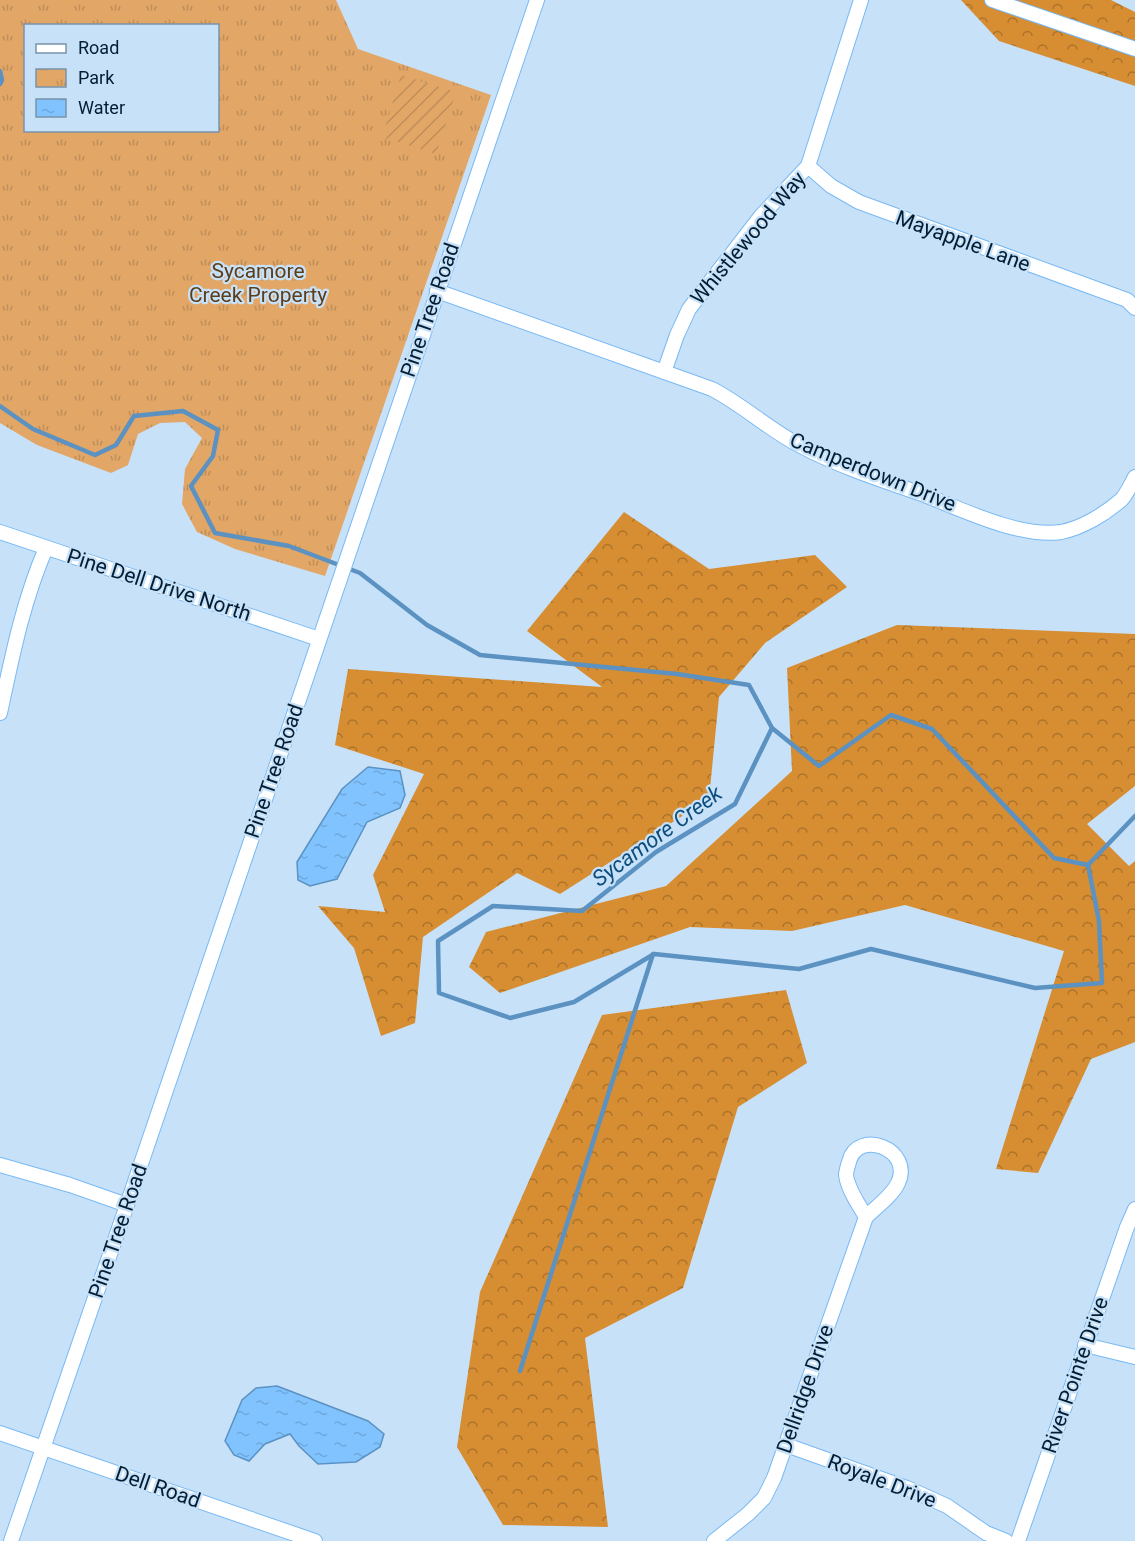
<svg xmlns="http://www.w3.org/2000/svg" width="1135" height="1541" font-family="Roboto,sans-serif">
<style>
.forest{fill:url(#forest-crowns)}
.park{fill:url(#park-tufts);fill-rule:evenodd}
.garden{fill:url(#garden-furrows)}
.water{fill:url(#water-ripples);stroke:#5b92c2;stroke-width:1.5}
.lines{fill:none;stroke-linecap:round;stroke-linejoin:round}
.stream{stroke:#5b92c2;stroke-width:4.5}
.minor-casing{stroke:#79b9f3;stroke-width:16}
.minor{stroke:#fff;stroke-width:14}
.labels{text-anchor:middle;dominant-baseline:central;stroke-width:4.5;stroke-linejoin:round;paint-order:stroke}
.street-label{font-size:21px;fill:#031e33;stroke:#c7e1f9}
.park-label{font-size:21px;fill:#5d3e1a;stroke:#c7e1f9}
.water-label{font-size:22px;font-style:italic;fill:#0c4d7c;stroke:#c7e1f9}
</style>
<defs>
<pattern id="forest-crowns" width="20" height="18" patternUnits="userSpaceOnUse" patternTransform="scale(1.5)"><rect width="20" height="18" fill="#d78d31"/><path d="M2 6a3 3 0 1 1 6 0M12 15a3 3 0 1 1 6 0" fill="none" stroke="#ac732a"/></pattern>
<pattern id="park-tufts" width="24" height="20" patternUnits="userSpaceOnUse" patternTransform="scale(1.5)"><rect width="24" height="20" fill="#e2a666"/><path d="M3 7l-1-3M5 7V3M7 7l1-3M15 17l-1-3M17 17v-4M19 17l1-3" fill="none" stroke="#c08e59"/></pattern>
<pattern id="garden-furrows" width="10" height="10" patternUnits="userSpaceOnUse" patternTransform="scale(1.5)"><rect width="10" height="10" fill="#e2a666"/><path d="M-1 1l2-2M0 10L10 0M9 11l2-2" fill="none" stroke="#c08e59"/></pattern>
<pattern id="water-ripples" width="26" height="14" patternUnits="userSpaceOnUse" patternTransform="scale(1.5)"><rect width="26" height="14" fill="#81c3ff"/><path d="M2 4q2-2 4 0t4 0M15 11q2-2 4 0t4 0" fill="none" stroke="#6ea7db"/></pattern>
</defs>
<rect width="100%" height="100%" fill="#c7e1f9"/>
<g class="forest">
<path d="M961 0H1111L1135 12V86L999 41Z"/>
<path d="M624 512 709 569 815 555 847 587 765 643 719 697 709 799 560 894 517 873 423 937 415 1023 381 1036 354 948 318 906 385 912 373 875 424 774 335 745 348 669 602 687 527 631Z"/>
<path d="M897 625 1135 634V786L1087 824 1129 866 1135 861V1042L1091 1059 1038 1173 996 1169 1064 951 905 905 792 931 690 927 500 993 469 967 486 932 666 886 792 771 787 668Z"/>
<path d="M786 990 807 1063 738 1107 683 1288 585 1338 608 1527 503 1525 457 1447 480 1292 602 1015Z"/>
</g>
<path class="park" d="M0 0H336L358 49 491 95 325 576 235 549 197 532 182 504 185 469 202 438 185 422 160 423 138 434 128 465 111 473 37 445 0 423ZM26 26H218V130H26Z"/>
<path class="garden" d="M401 75 456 92 436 154 382 137Z"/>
<g class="water">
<path d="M368 767 400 771 405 795 400 808 367 822 337 879 310 886 298 880 297 862 342 789Z"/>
<path d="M277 1386 368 1421 384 1434 380 1447 356 1462 318 1464 299 1446 290 1434 265 1444 249 1461 234 1455 225 1441 242 1400 256 1388Z"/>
</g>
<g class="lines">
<g class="stream">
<path d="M0 71 2 80 0 84"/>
<path d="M0 406 33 429 95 455 116 445 134 416 183 411 218 430 213 456 191 486 215 533 289 546 360 573 427 625 480 655 677 674 749 685 772 728 735 804 656 852 582 911 493 906 438 941 439 993 510 1018 574 1002 654 954 799 969 871 949 1035 988 1102 983 1099 921 1088 865 1135 816"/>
<path d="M772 728 819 766 891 715 932 729 1054 858 1088 865"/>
<path d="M520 1371 653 954"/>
</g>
<g class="minor-casing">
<g id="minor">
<path d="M992 0 1135 49"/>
<path d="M808 166 831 186 859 202 1127 300 1135 308"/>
<path d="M437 291 712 389C743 405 768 429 799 445 838 466 881 480 922 494 961 509 1019 538 1061 532 1082 528 1105 514 1121 500 1127 494 1131 484 1135 477"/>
<path d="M664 372 677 335 689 309 761 216 808 166 861 0"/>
<path d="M0 532 319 639"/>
<path d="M0 713C12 657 23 601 46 548"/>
<path d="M0 1165 70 1185 127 1205"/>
<path d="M1085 1345 1135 1357"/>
<path d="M0 1433 315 1541"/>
<path d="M786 1445 907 1488 947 1506 986 1533 1006 1541"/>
<path d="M11 1541 127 1205 537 0"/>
<path d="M714 1541 748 1514 764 1498 774 1478 866 1217C876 1207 892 1196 898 1183 914 1149 857 1128 849 1162 848 1166 846 1171 846 1175 848 1190 859 1205 866 1217"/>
<path d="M1018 1541 1127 1227 1135 1209"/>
</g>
</g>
<use href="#minor" class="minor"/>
</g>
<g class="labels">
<g class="street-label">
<text transform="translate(748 238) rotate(-50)">Whistlewood Way</text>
<text transform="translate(963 241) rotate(20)">Mayapple Lane</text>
<text transform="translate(430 310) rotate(-71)">Pine Tree Road</text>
<text transform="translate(873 472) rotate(22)">Camperdown Drive</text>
<text transform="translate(159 585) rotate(18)">Pine Dell Drive North</text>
<text transform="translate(274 771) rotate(-71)">Pine Tree Road</text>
<text transform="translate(118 1231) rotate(-71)">Pine Tree Road</text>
<text transform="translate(1075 1375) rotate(-71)">River Pointe Drive</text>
<text transform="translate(805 1389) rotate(-71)">Dellridge Drive</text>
<text transform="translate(882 1481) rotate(21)">Royale Drive</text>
<text transform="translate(158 1487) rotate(19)">Dell Road</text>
</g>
<g class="park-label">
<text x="258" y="271">Sycamore<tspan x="258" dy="24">Creek Property</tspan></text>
</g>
<g class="water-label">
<text transform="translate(657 836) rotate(-36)">Sycamore Creek</text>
</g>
</g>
<rect x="24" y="24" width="195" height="108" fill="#c7e1f9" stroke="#7993aa" stroke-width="1.5"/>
<rect x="36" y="44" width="30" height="9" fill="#ffffff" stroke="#7993aa" stroke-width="1.5"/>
<text x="78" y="54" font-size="18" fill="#031e33">Road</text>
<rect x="36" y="69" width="30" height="18" fill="url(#park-tufts)" stroke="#7993aa" stroke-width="1.5"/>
<text x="78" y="84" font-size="18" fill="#031e33">Park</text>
<rect x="36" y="99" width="30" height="18" fill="url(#water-ripples)" stroke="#7993aa" stroke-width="1.5"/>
<text x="78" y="114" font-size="18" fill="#031e33">Water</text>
</svg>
